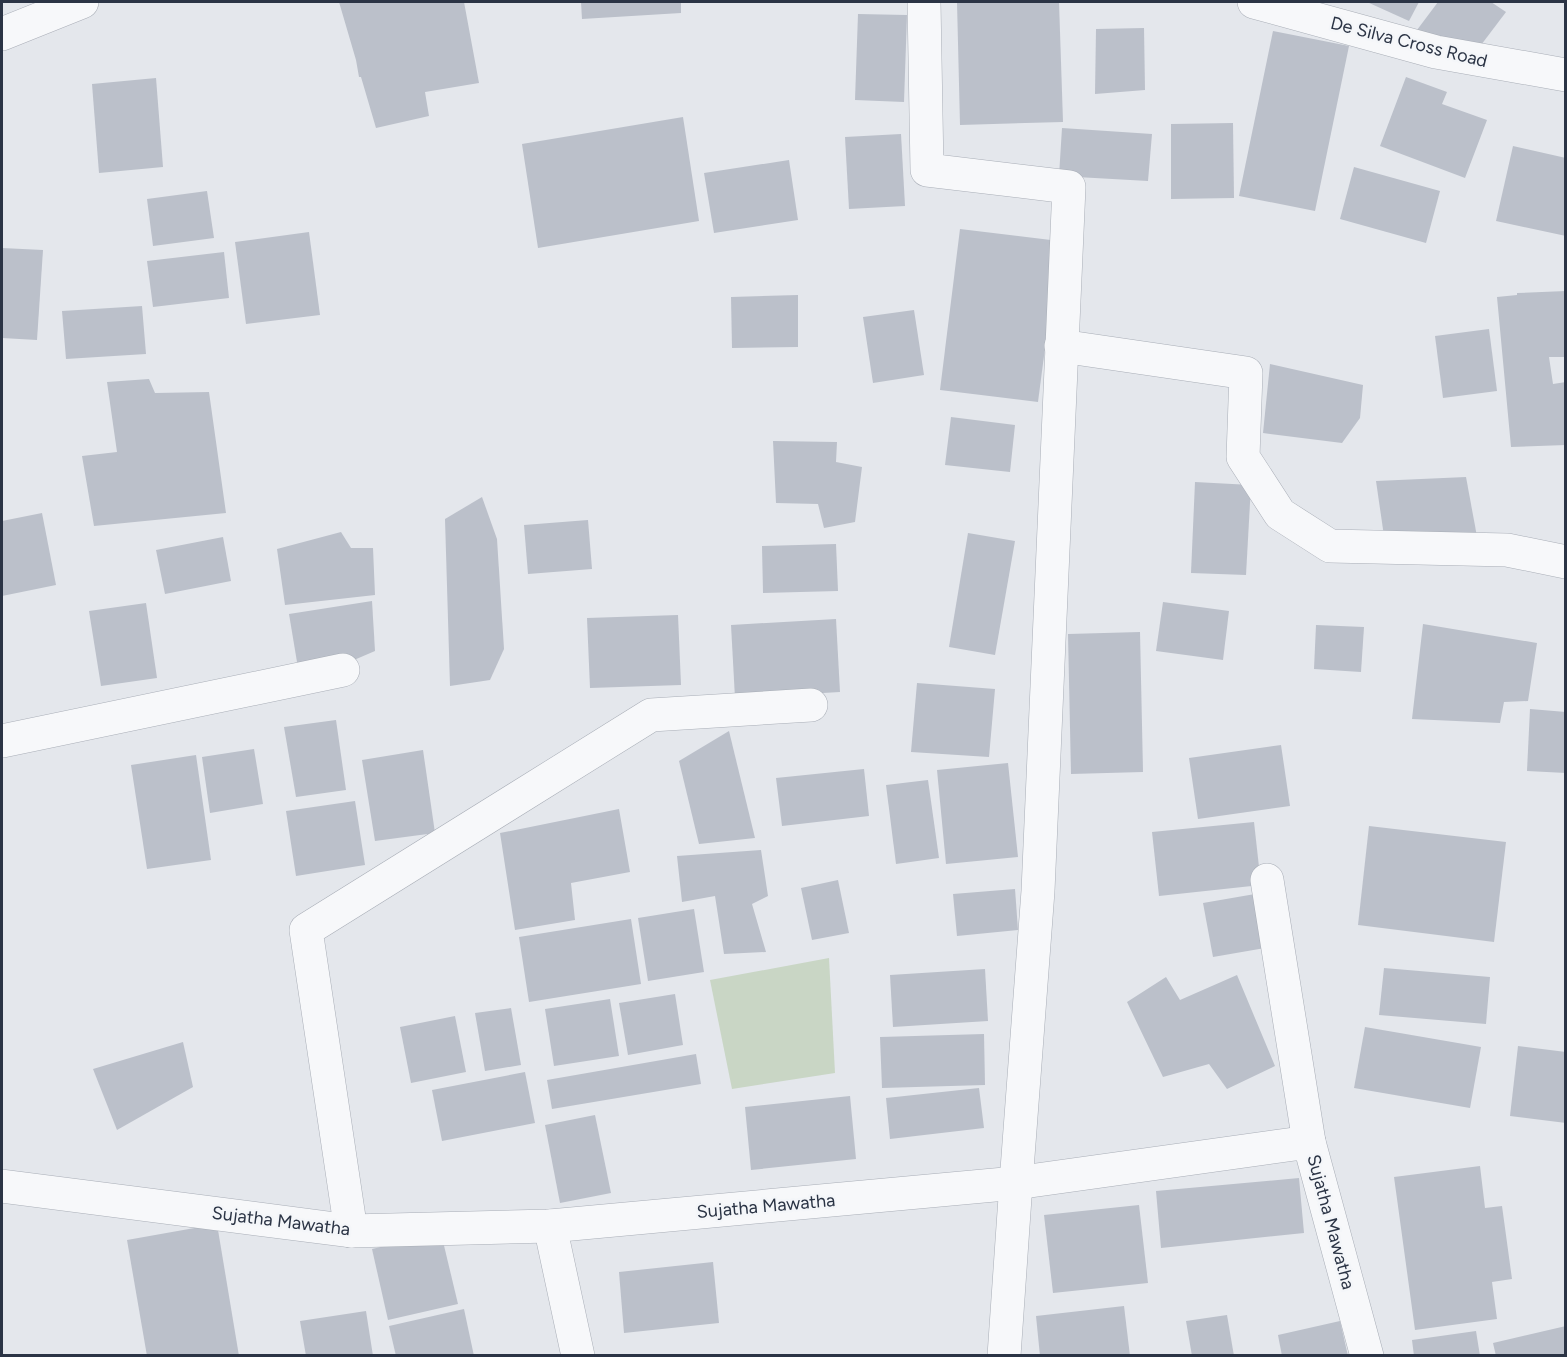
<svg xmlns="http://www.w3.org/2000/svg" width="1567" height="1357" font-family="Figtree,sans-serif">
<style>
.green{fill:#c9d6c5}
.building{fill:#bbc0ca}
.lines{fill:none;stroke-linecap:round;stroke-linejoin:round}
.minor-casing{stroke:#a9aeb7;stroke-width:34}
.minor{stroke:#f7f8fa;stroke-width:33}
.labels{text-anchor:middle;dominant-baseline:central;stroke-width:5;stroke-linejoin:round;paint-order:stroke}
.street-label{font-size:18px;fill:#2b3445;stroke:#f4f6f9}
</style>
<rect width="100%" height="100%" fill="#e4e7ec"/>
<path class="green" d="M829 958 835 1073 732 1089 710 980Z"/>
<g class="building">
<path d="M339 2H464L479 83 425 92 429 116 376 128 361 77H359L356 60Z"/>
<path d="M581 2H681V13L582 19Z"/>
<path d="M957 2H1059L1063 122 960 125Z"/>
<path d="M1367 2H1419L1409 21Z"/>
<path d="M1438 2H1491L1506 12 1475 53 1417 30Z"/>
<path d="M858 14 907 15 904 102 855 100Z"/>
<path d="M1144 28 1145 90 1095 94 1096 29Z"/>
<path d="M1273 31 1349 46 1315 211 1239 196Z"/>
<path d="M1406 77 1447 92 1442 104 1487 120 1465 178 1380 146Z"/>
<path d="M156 78 163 167 99 173 92 84Z"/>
<path d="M683 117 699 221 538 248 522 144Z"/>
<path d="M1233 123 1234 198 1171 199V124Z"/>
<path d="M1062 128 1152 134 1148 181 1059 176Z"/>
<path d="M901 134 905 206 849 209 845 137Z"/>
<path d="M1513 146 1566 158V236L1496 221Z"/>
<path d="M789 160 798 220 714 233 704 173Z"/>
<path d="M1354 167 1440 191 1426 243 1340 219Z"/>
<path d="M207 191 214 238 153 246 147 199Z"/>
<path d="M960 229 1059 241 1038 402 940 390Z"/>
<path d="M309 232 320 315 246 324 235 242Z"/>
<path d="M2 248 43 250 37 340 2 338Z"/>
<path d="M224 252 229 298 153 307 147 261Z"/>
<path d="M1566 291V357H1549L1553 384 1566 382V445L1511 447 1497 297 1517 295V293Z"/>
<path d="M798 295V347L732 348 731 297Z"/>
<path d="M142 306 146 354 66 359 62 311Z"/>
<path d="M914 310 924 375 873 383 863 317Z"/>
<path d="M1489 329 1497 391 1443 398 1435 336Z"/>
<path d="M1270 364 1363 385 1360 418 1342 443 1263 433Z"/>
<path d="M149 379 155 393 209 392 226 513 94 526 82 456 117 452 107 382Z"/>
<path d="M951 417 1015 425 1010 472 945 465Z"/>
<path d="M773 441 837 442 836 462 862 467 855 522 824 528 818 504 776 503Z"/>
<path d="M1466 477 1478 542 1385 543 1376 481Z"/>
<path d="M1195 482 1251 485 1246 575 1191 573Z"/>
<path d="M482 497 497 539 504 649 490 680 450 686 445 519Z"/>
<path d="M42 513 56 585 2 596V521Z"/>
<path d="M588 520 592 569 528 574 524 525Z"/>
<path d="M341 532 351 548H373L375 595 285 605 277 549Z"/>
<path d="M968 533 1015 541 995 655 949 647Z"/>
<path d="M223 537 231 581 165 594 156 550Z"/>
<path d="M836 544 838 591 763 593 762 546Z"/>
<path d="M372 601 375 651 347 663 298 668 289 614Z"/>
<path d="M1163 602 1229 611 1223 660 1156 651Z"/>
<path d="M146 603 157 678 101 686 89 611Z"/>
<path d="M678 615 681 685 590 688 587 618Z"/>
<path d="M836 619 840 692 735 698 731 625Z"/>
<path d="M1423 624 1537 643 1528 701 1504 702 1500 723 1412 719Z"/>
<path d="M1316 625 1364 627 1361 672 1314 669Z"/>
<path d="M1140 632 1143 772 1071 774 1068 634Z"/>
<path d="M917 683 995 689 989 757 911 752Z"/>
<path d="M1530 709 1566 712V773L1527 771Z"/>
<path d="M336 720 346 790 296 797 284 727Z"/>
<path d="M729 731 755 838 699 844 679 761Z"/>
<path d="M1281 745 1290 806 1198 819 1189 758Z"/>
<path d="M254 749 263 804 210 813 202 757Z"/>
<path d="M423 750 435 833 375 841 362 760Z"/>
<path d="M196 755 211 860 147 869 131 765Z"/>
<path d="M1008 763 1018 857 946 864 937 770Z"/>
<path d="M864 769 869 816 782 826 776 778Z"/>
<path d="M928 780 939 858 896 864 886 785Z"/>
<path d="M355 801 365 865 296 876 286 811Z"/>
<path d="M619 809 630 872 571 883 575 920 515 930 500 833Z"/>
<path d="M1254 822 1261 885 1159 896 1152 832Z"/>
<path d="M1369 826 1506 842 1494 942 1358 925Z"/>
<path d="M761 850 768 896 752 904 766 952 724 954 715 896 682 902 677 856Z"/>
<path d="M838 880 849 933 812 940 801 888Z"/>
<path d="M1015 889 1018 930 957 936 953 894Z"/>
<path d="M1255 894 1265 948 1213 957 1203 903Z"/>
<path d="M694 909 704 972 648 981 638 918Z"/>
<path d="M631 919 641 984 529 1002 519 937Z"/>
<path d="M1384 968 1490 977 1486 1024 1379 1015Z"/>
<path d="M985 969 988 1021 893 1027 890 975Z"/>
<path d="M1237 975 1275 1066 1227 1089 1209 1064 1163 1077 1127 1002 1166 977 1180 1000Z"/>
<path d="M675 994 683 1045 628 1055 619 1003Z"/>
<path d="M610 999 619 1056 554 1066 545 1009Z"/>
<path d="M511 1008 521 1065 485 1071 475 1013Z"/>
<path d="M455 1016 466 1072 411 1083 400 1027Z"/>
<path d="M1365 1027 1481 1047 1470 1108 1354 1088Z"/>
<path d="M984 1034 985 1085 882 1088 880 1037Z"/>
<path d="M183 1042 193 1087 117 1130 93 1069Z"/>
<path d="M1518 1046 1566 1052V1123L1510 1116Z"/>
<path d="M696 1054 701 1084 552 1109 547 1080Z"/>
<path d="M525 1072 535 1123 442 1141 432 1090Z"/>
<path d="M979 1088 984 1128 890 1139 886 1098Z"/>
<path d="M850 1096 856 1159 751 1170 745 1107Z"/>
<path d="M595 1115 611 1193 560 1203 545 1125Z"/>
<path d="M1480 1166 1485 1208 1502 1206 1512 1279 1492 1282 1497 1319 1415 1330 1394 1177Z"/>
<path d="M1299 1178 1304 1233 1161 1248 1156 1191Z"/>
<path d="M1139 1205 1148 1283 1053 1293 1044 1215Z"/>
<path d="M217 1224 239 1356H147L127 1240Z"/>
<path d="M441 1233 458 1304 388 1320 372 1249Z"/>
<path d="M713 1262 719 1323 624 1333 619 1272Z"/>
<path d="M1124 1306 1130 1356H1040L1036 1316Z"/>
<path d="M464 1309 474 1356H396L389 1326Z"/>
<path d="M366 1311 373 1356H306L300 1321Z"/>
<path d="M1227 1315 1234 1356H1192L1186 1321Z"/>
<path d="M1340 1321 1348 1356H1282L1278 1335Z"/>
<path d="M1566 1326V1356H1496L1493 1343Z"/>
<path d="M1476 1331 1480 1356H1414L1412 1340Z"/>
</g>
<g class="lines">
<g class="minor-casing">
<g id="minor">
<path d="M924 2 927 170 1069 187 1038 891 1016 1183 1004 1356"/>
<path d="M1254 2 1436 52 1566 75"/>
<path d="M2 34 82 2"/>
<path d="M1061 346 1246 373 1243 457 1280 514 1330 546 1507 550 1566 562"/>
<path d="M2 741 343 670"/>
<path d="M1267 880 1309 1142"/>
<path d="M2 1186 351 1231 550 1226 1016 1183 1309 1142 1367 1356"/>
<path d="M550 1226 578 1356"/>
<path d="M351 1231 306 930 651 715 811 705"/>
</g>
</g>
<use href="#minor" class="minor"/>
</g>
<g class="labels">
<g class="street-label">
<text transform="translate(1409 42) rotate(14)">De Silva Cross Road</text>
<text transform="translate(766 1206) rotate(-5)">Sujatha Mawatha</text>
<text transform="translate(281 1221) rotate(7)">Sujatha Mawatha</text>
<text transform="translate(1331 1222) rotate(75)">Sujatha Mawatha</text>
</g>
</g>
<rect width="1567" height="1357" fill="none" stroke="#2b3445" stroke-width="6"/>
</svg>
